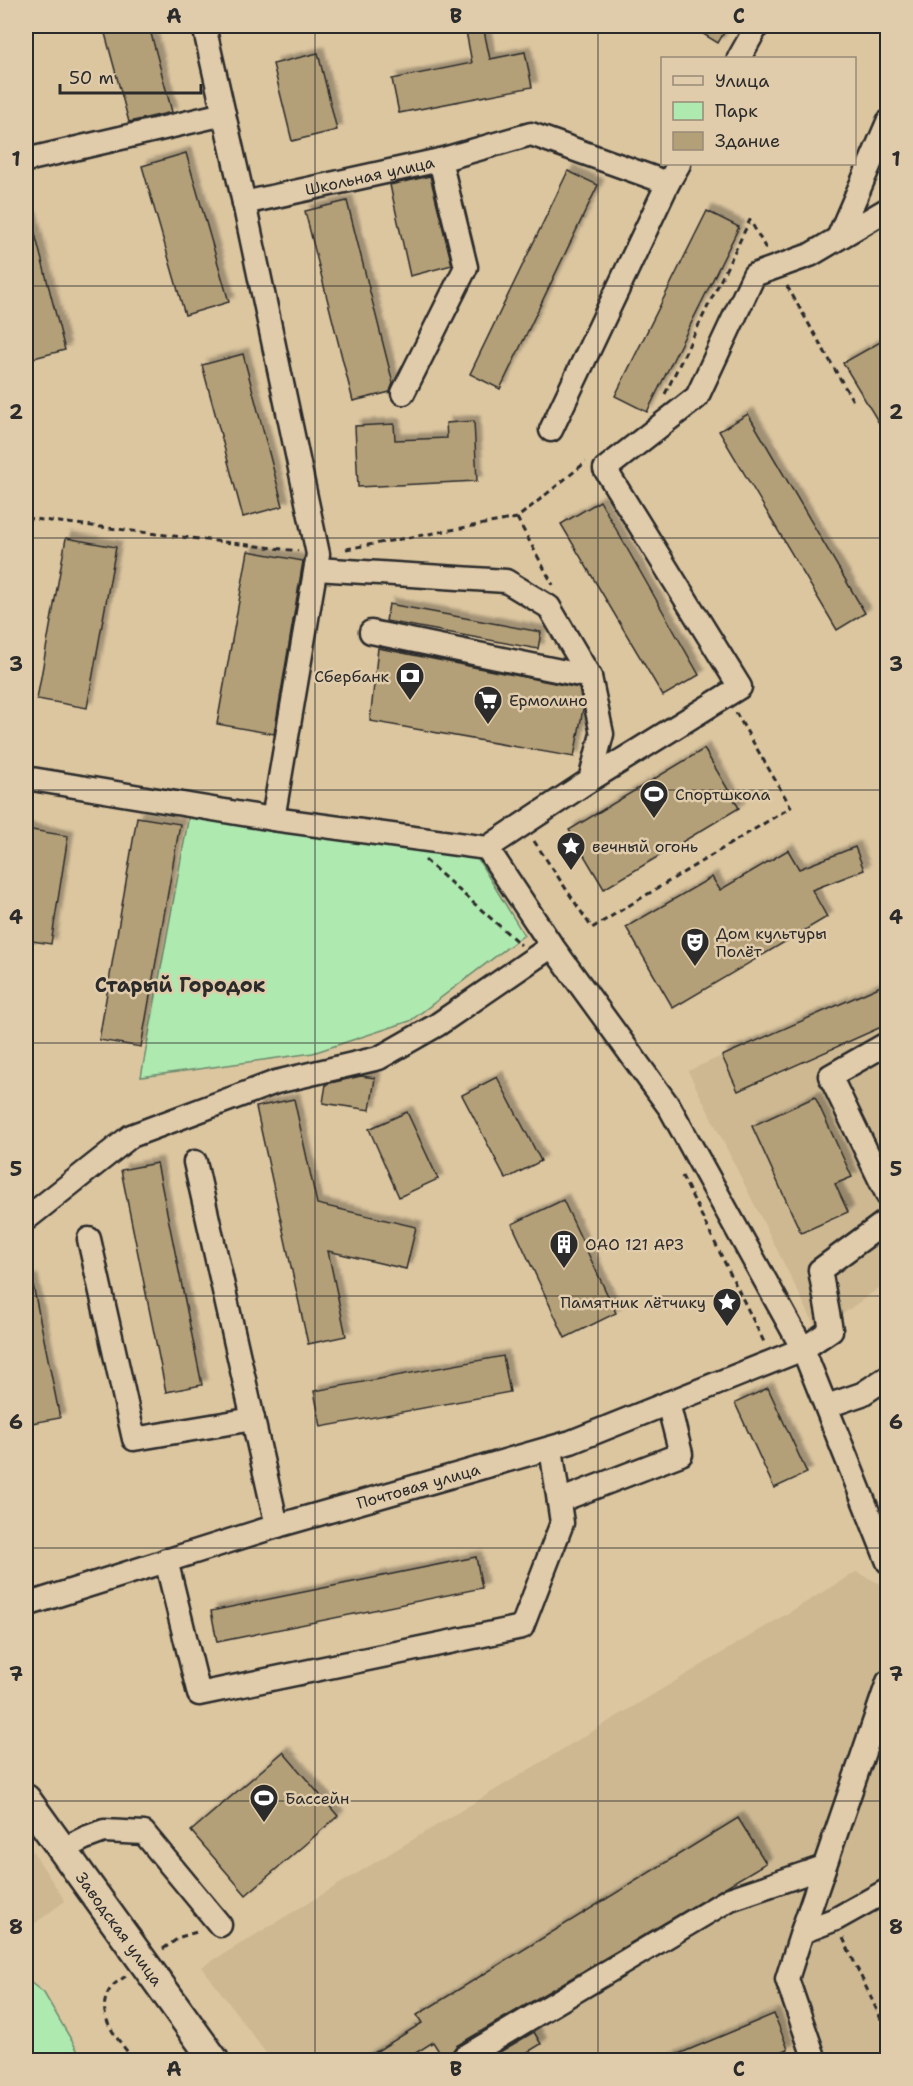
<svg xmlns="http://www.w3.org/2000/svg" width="913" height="2086" font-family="'Shantell Sans',sans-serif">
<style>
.built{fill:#cdb892}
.green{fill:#aee9af;stroke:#6c8a6d;stroke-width:1.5}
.building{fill:#b4a078;stroke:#2b2b2b;stroke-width:1.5;filter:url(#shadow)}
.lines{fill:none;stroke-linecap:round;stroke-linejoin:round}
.minor-casing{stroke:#2b2b2b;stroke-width:27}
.major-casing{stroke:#2b2b2b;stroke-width:33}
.path{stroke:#2b2b2b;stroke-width:3;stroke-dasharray:6 4.5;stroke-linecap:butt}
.minor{stroke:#e0cbaa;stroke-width:22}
.major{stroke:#e0cbaa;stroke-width:28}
.grid{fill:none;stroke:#2b2b2b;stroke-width:1.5;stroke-opacity:0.55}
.labels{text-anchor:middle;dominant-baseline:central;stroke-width:5;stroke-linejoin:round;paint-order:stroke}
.street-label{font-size:16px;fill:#2b2b2b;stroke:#e0cbaa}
.poi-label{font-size:16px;fill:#2b2b2b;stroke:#e0cbaa;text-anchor:start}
.quarter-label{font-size:20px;font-weight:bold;fill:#2b2b2b;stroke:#e0cbaa}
.neatline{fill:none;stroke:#2b2b2b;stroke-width:2}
.grid-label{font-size:20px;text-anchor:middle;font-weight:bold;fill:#2b2b2b}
</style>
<defs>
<filter id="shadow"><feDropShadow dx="5.5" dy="-5.5" stdDeviation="1.5" flood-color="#0004"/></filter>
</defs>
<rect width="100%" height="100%" fill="#dcc6a0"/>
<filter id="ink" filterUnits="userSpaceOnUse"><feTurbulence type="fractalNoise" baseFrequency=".0167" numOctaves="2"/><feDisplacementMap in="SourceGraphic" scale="12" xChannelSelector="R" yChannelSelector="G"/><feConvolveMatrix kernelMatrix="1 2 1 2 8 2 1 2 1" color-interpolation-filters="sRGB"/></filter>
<g filter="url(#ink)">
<g class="built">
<path d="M887 983V1282L818 1332 688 1071Z"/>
<path d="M856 1572 887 1587V2060H271L202 1967Z"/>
<path d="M26 1841 65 1901 26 1930Z"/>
</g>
<g class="green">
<path d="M189 815 476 856 524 935 410 1021 313 1053 141 1077Z"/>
<path d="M26 1979 44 1993 83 2060H26Z"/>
</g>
<g class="building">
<path d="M103 26H149L172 112 129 122Z"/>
<path d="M465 26H483L490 59 525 52 532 87 399 113 392 79 472 63Z"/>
<path d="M690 26H728L718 43Z"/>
<path d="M318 53 337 130 292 141 273 64Z"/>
<path d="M186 153 229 302 185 315 142 166Z"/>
<path d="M568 171 598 185 500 389 470 374Z"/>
<path d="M430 176 452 265 410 276 390 185Z"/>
<path d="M347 201 393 383 390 392 353 401 305 211Z"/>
<path d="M707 211 739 227 647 412 615 396Z"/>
<path d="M31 218 65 350 26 360V219Z"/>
<path d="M882 341 888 351V438L843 363Z"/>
<path d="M243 354 283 506 243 517 202 365Z"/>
<path d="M748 414 865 613 837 630 719 431Z"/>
<path d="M474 421 477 481 358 487 355 426 394 424 395 440 447 438 446 423Z"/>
<path d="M600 501 699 675 663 696 561 524Z"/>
<path d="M66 538 116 547 87 708 37 699Z"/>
<path d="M248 551 303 561 274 734 217 724Z"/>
<path d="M389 604 541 632 538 649 386 621Z"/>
<path d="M378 648 579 688 583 709 574 757 370 721Z"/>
<path d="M704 749 739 808 604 889 569 830Z"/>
<path d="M137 817 180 824 141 1047 99 1040Z"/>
<path d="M26 829 68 836 51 944 26 940Z"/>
<path d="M855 847 864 870 812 890 827 917 673 1008 626 927 712 877 720 890 788 850 799 869Z"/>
<path d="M888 983V1024L738 1091 722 1056Z"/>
<path d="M361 1076 375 1078 370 1110 323 1103 326 1084Z"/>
<path d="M497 1077 541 1161 506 1179 462 1095Z"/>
<path d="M815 1097 852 1177 835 1184 848 1212 801 1233 752 1126Z"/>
<path d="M294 1099 317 1204 416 1227 406 1269 328 1251 346 1336 308 1344 256 1107Z"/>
<path d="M407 1112 438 1179 399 1197 369 1129Z"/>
<path d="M157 1163 202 1385 166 1392 121 1170Z"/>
<path d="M563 1200 616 1313 565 1338 512 1224Z"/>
<path d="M32 1280 60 1418 26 1424V1281Z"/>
<path d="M503 1356 510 1392 321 1427 314 1391Z"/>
<path d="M768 1388 807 1473 774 1488 735 1403Z"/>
<path d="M476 1557 482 1588 217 1642 211 1611Z"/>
<path d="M283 1752 338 1816 246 1895 191 1831Z"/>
<path d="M738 1818 766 1863 456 2046 449 2058 445 2061 433 2042 403 2061H361L422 2023 417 2015Z"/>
<path d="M774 2014 788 2049 759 2061H662Z"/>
<path d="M534 2032 541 2044 513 2061H488V2059Z"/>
</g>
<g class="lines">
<g class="minor-casing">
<g id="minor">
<path id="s1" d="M204 26 244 203 440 160 531 134 668 183"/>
<path d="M739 58 757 26"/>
<path d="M26 160 224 114"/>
<path d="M244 203 318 554 273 819"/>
<path d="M838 238 888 122"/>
<path d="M403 393 466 267 440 160"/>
<path d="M551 430 668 183 679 164"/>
<path d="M371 632 590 677"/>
<path d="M26 778 273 819 487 848 590 780 602 734 590 677 549 607 506 581 316 569"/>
<path d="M590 780 740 687 605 469 697 397 754 275 810 255 888 209"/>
<path d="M552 946 670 1108 803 1349 888 1562"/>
<path d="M888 1043 830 1076 888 1196"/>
<path d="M195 1162 277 1526"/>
<path d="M26 1219 131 1136 276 1082 379 1058 437 1025 552 946 487 848"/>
<path d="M89 1239 134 1439 253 1419"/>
<path d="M827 1406 862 1394 888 1377"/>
<path d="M559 1501 681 1454 668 1403"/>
<path d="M166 1560 199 1694 522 1627 562 1523 551 1448"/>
<path id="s2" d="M26 1605 277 1526 571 1442 803 1349 831 1330 820 1270 888 1220"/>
<path d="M61 1850 85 1838 104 1831 144 1833 220 1925"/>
<path d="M802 1932 888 1682"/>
<path d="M462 2060 463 2058 730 1899 824 1867"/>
<path d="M815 2060 787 1979 802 1932 836 1919 888 1890"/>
</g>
</g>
<g class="major-casing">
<g id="major">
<path id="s3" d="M26 1799 214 2060"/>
</g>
</g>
<g class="path">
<path d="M787 286 853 401"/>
<path d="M665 394 750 220 766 249"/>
<path d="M26 518 298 551"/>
<path d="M517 518 553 585"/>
<path d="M346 549 517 518 586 462"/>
<path d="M534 841 592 928 791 807 736 713"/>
<path d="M425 860 521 945"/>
<path d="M682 1176 764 1342"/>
<path d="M843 1938 888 2034"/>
<path d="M163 1949 180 1937 200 1931"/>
<path d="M126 1976C122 1979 114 1983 111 1988 92 2014 119 2040 134 2060"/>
</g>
<use href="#minor" class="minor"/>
<use href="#major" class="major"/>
</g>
</g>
<path class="grid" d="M315 26V2060M598 26V2060M26 286H888M26 538H888M26 790H888M26 1043H888M26 1296H888M26 1548H888M26 1801H888"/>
<defs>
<g id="bank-pin" transform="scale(1.5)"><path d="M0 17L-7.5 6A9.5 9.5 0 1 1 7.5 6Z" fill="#2b2b2b" stroke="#e0cbaa"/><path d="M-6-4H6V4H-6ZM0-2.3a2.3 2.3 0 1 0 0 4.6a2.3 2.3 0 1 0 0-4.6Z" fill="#fff"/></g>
<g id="supermarket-pin" transform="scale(1.5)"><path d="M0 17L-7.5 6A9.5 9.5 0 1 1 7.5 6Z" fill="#2b2b2b" stroke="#e0cbaa"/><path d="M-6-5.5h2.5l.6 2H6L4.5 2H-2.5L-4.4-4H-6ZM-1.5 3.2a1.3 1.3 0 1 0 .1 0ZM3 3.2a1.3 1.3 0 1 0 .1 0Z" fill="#fff"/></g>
<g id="stadium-pin" transform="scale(1.5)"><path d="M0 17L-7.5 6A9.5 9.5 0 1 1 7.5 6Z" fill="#2b2b2b" stroke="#e0cbaa"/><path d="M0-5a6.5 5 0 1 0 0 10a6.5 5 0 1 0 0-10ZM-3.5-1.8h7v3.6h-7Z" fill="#fff"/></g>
<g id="sight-pin" transform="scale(1.5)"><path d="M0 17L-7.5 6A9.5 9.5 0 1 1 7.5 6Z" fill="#2b2b2b" stroke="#e0cbaa"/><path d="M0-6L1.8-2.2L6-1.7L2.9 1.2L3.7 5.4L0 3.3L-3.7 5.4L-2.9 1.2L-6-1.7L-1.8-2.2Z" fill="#fff"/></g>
<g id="theatre-pin" transform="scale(1.5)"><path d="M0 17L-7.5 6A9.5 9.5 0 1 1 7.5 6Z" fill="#2b2b2b" stroke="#e0cbaa"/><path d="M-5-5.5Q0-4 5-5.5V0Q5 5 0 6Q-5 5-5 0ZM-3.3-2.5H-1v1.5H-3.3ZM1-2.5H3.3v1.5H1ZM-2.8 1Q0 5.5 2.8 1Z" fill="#fff"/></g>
<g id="building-pin" transform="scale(1.5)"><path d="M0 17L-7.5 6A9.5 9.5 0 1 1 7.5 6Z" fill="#2b2b2b" stroke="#e0cbaa"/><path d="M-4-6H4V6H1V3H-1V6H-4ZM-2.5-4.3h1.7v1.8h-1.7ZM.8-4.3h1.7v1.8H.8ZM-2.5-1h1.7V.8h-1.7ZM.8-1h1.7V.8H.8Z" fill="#fff"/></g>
</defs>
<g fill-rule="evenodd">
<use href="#bank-pin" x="410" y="676"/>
<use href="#supermarket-pin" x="488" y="700"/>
<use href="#stadium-pin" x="654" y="794"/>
<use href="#sight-pin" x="571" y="846"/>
<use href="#theatre-pin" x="695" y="942"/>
<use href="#building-pin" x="564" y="1244"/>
<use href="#sight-pin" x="727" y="1302"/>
<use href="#stadium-pin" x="264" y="1798"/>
</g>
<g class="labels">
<g class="street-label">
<text stroke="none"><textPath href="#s1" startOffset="310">Школьная улица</textPath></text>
<text stroke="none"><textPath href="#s2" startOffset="410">Почтовая улица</textPath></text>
<text stroke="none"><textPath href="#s3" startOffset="160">Заводская улица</textPath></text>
</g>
<g class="poi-label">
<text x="389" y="676" text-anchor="end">Сбербанк</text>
<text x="509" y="700">Ермолино</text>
<text x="675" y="794">Спортшкола</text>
<text x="592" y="846">вечный огонь</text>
<text x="716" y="933">Дом культуры<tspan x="716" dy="18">Полёт</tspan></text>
<text x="585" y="1244">OAO 121 АРЗ</text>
<text x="706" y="1302" text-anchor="end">Памятник лётчику</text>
<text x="285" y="1798">Бассейн</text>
</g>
<g class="quarter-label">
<text x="180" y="985">Старый Городок</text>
</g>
</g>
<rect width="913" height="2086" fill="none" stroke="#e0cbaa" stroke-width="66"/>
<rect x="661" y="57" width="195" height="108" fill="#e0cbaa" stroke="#988b77" stroke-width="1.5"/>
<rect x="673" y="76" width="30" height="9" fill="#e0cbaa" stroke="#988b77" stroke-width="1.5"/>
<text x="715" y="87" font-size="18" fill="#2b2b2b">Улица</text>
<rect x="673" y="102" width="30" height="18" fill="#aee9af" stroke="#988b77" stroke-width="1.5"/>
<text x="715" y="117" font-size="18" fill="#2b2b2b">Парк</text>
<rect x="673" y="132" width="30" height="18" fill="#b4a078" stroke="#988b77" stroke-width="1.5"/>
<text x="715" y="147" font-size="18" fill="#2b2b2b">Здание</text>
<path d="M60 84v9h141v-9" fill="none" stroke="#2b2b2b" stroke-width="3"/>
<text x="69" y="84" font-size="18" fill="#2b2b2b" stroke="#e0cbaa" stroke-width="4.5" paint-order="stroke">50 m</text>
<rect x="33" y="33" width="847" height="2020" class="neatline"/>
<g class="grid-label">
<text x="174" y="23">A</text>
<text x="456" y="23">B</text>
<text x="739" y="23">C</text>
<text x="16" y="166">1</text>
<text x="896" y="166">1</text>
<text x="16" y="419">2</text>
<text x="896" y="419">2</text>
<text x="16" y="671">3</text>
<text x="896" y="671">3</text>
<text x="16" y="924">4</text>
<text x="896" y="924">4</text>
<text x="16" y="1176">5</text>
<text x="896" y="1176">5</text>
<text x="16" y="1429">6</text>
<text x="896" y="1429">6</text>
<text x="16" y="1681">7</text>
<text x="896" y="1681">7</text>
<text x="16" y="1934">8</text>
<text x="896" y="1934">8</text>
<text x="174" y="2076">A</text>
<text x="456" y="2076">B</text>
<text x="739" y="2076">C</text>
</g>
</svg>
